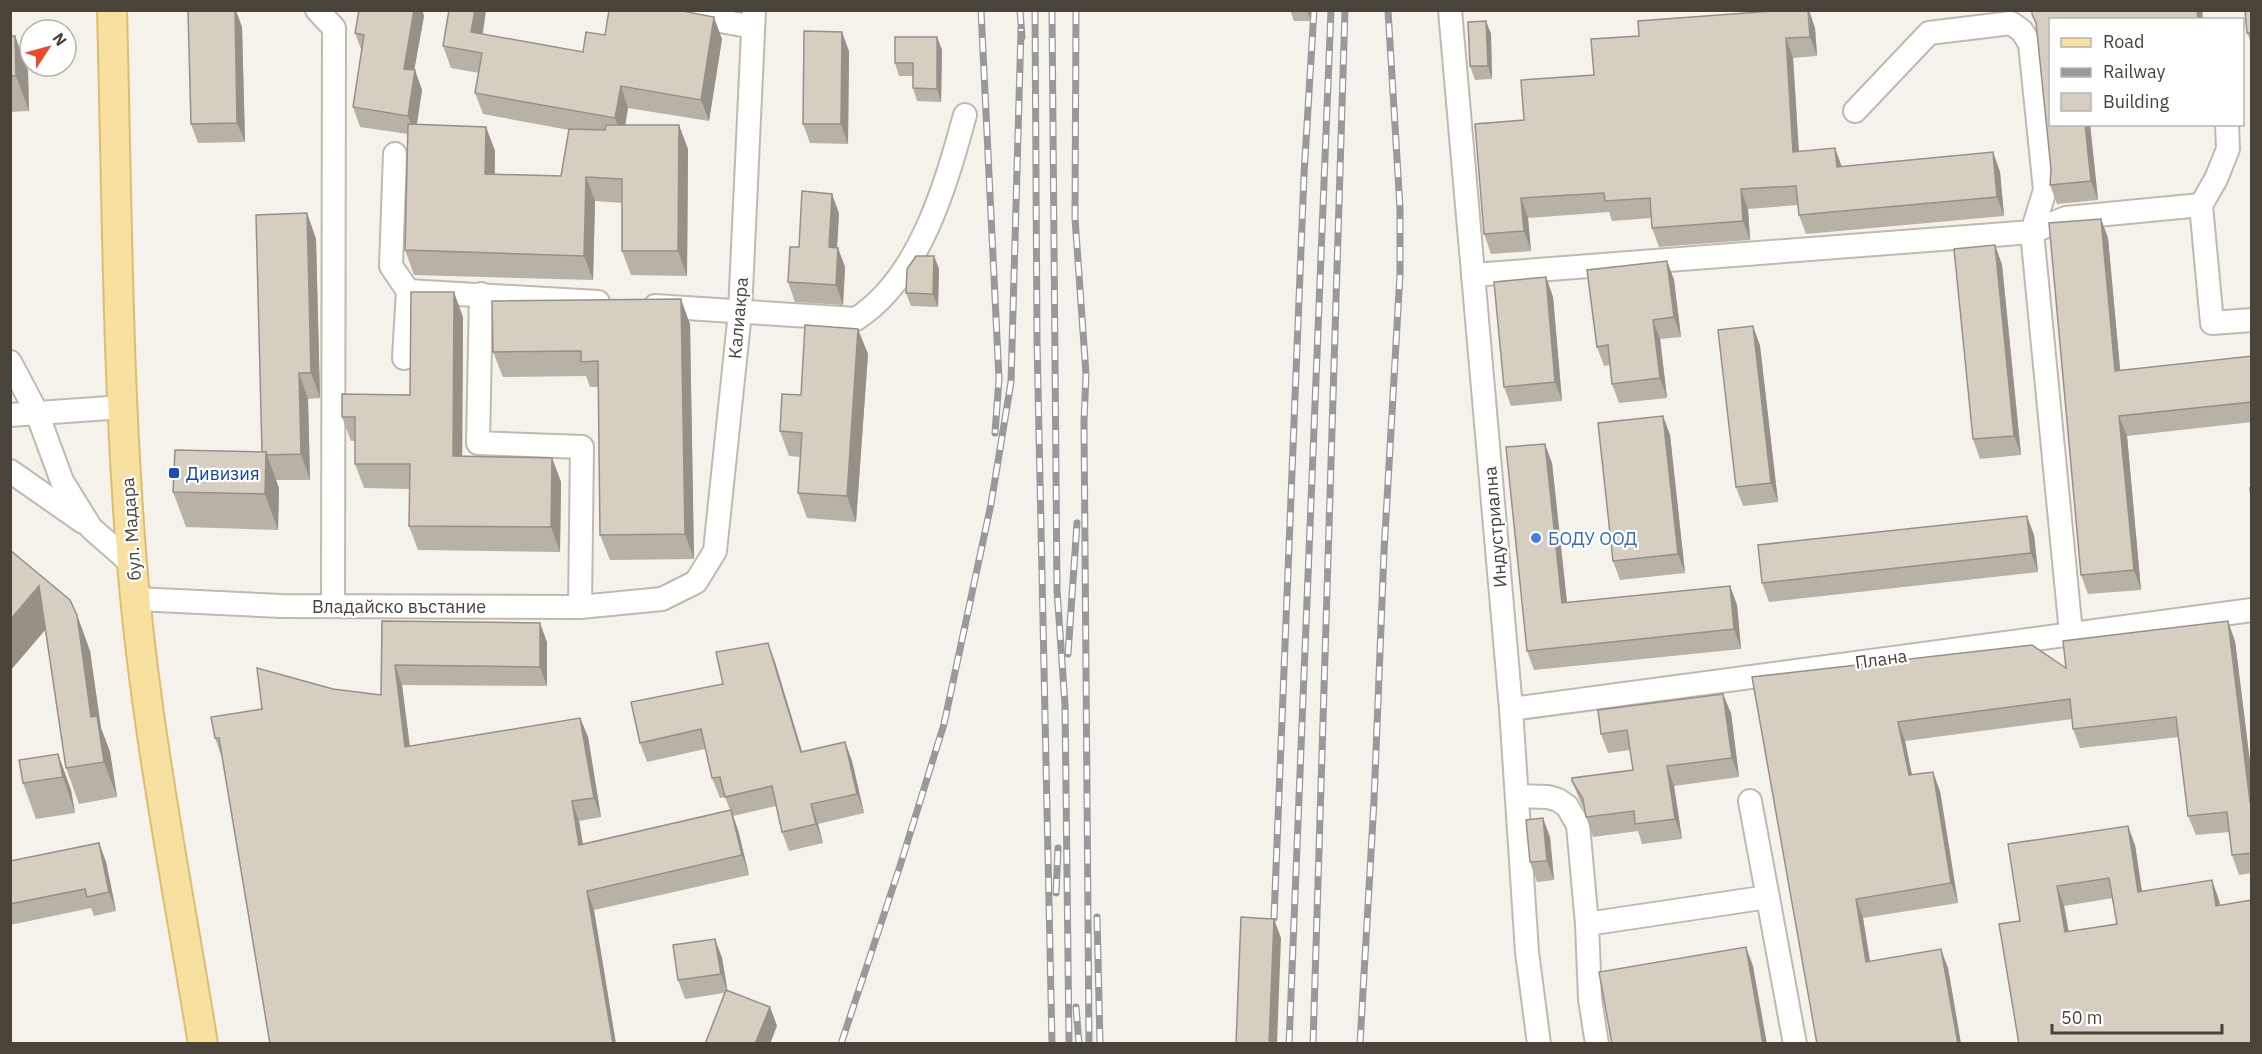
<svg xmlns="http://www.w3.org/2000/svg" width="2262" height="1054" font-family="'IBM Plex Sans',sans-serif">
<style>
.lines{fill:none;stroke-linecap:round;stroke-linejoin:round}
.minor-casing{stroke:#c0baae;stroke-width:26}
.major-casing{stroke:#ddbe71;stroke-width:32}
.minor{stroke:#fff;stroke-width:22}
.major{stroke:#f8e0a1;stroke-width:28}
.rail-casing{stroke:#999;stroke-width:7}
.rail{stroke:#fff;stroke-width:4.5;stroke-dasharray:14;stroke-linecap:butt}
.wall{fill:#b8b1a6;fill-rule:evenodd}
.shaded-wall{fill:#969087}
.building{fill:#d6cec1;stroke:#969087;stroke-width:1.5;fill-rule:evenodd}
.transit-dot{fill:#1a4fb4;stroke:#fff;stroke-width:2}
.shop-dot{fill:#3f7fe0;stroke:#fff;stroke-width:2}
.labels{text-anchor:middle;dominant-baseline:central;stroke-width:4.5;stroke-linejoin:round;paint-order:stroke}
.street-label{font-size:18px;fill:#494339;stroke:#fff}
.transit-label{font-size:18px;fill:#164399;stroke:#fff;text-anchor:start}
.shop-label{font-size:18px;fill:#366cbe;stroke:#fff;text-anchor:start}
</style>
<rect width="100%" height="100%" fill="#f5f2ec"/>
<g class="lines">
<g class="minor-casing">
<g id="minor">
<path d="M317 10 334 28 333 605"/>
<path d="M661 10 753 27"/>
<path d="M1450 10 1511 709 1527 952 1539 1044"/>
<path d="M1855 111 1929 33 2011 23 2022 31 2030 44 2045 190 2032 232 2071 633"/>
<path d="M2227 124 2228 149 2216 179 2201 205 2212 323 2252 320"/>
<path d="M395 154 391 266 408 291 404 358"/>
<path d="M1473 275 2032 232 2066 218 2201 205"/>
<path d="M408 291 598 302"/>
<path d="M481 294 478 443 582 447 580 607"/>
<path d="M655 306 856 319C920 278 946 184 965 115"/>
<path d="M10 362 37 413 62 481 91 528 132 564"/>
<path d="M10 415 123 407"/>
<path d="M10 471 83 522"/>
<path d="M136 599 281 606 580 607 662 599 696 582 715 551 740 312 754 10"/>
<path d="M1511 709 2252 610"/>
<path d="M1517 796 1548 797 1558 800 1567 806 1578 825 1587 924 1590 999 1597 1044"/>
<path d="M1750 801 1795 1044"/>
<path d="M1587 924 1768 897"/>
</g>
</g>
<g class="major-casing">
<path id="major" d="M112 10C117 195 117 380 132 563 145 724 177 884 203 1044"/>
</g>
<use href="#minor" class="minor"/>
<use href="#major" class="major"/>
<g class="rail-casing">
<g id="rail">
<path d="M981 10 999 379 995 433"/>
<path d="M1020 10 1022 37"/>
<path d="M1035 10 1037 339 1052 1044"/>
<path d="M1052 10 1057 590 1065 705 1069 1044"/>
<path d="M1076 10 1075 218 1086 374 1084 421 1089 1044"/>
<path d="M1068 654 1077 523"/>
<path d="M1056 893 1058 848"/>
<path d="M1097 917 1100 1044"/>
<path d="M1274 918 1304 175 1314 10"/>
<path d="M1076 1007 1079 1044"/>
<path d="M841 1044 900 866 944 724 991 504 1011 382 1021 29"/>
<path d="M1289 1044 1331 10"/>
<path d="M1313 1044 1345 10"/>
<path d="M1360 1044 1374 801 1384 552 1400 274V208L1388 10"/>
</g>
</g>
<use href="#rail" class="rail"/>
</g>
<g class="wall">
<path d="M359 10H422L424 16 414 70 422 90 417 124 486 127 495 151V174L561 176 569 130 483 114 475 93 479 73 451 68 443 46 449 10H486L483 34 583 52 605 35 722 39 709 121 628 108 625 125 688 149 687 276 631 275 622 251V203L595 201 593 280 414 275 405 250 408 134 360 127 353 107 362 52 355 33Z"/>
<path d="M1290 10H1311V21H1294Z"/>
<path d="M2032 10H2202L2203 20H2050V124H2090L2098 200 2057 204 2050 185 2051 169 2037 27Z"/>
<path d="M2252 10V45L2247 33Z"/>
<path d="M1486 21 1491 34 1492 79 1475 80 1470 66Z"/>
<path d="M242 27 245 142 198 143 191 124Z"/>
<path d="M1815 28 1817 56 1793 58 1799 151 1842 166 1993 152 2000 172 2004 216 1806 234 1799 215 1798 205 1748 209 1750 240 1659 247 1652 228 1651 218 1612 221 1609 212 1528 218 1531 251 1491 254 1484 234 1524 120 1594 75Z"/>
<path d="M10 36H15L28 71 29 111 10 112Z"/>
<path d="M937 37 942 50 941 102 917 101 913 88V76H899L895 63Z"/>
<path d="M849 51 848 144 810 143 803 124Z"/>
<path d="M307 213 316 239 320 398 308 399 310 480H276L279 488 278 530 186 527 173 492 262 452Z"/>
<path d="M839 213 837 247 845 267 843 305 795 302 788 282 799 247Z"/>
<path d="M2101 219 2108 238 2120 370 2252 356V422L2127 436 2141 590 2088 594 2081 575Z"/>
<path d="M1995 245 2002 265 2021 455 1980 459 1973 439Z"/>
<path d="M934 256 939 269 938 307 911 306 906 293Z"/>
<path d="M1667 261 1674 280 1681 337 1660 339 1667 398 1619 403 1612 384 1610 365 1604 366 1597 347Z"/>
<path d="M1546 277 1553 297 1562 401 1511 406 1504 387Z"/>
<path d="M463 317 462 456 552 458 561 482 560 552 418 550 409 526V489L364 488 355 464V441H351L342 417 410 395Z"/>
<path d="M690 324 694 559 610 560 600 535 598 387H590L586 376 503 377 493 352Z"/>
<path d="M1753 326 1760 346 1778 502 1743 506 1736 487Z"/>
<path d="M868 354 856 522 807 518 798 493 800 457 789 456 780 431 801 395Z"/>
<path d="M1663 416 1670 435 1685 573 1620 580 1613 561Z"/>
<path d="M1552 463 1567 602 1730 586 1737 605 1741 649 1534 670 1527 651Z"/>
<path d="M2034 535 2038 572 1769 602 1762 583Z"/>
<path d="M10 550 77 615 90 651 101 728 110 752 117 797 79 804 66 768 45 630 10 671Z"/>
<path d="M382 621 547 642V686L402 685 410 746 580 718 588 737 601 817 579 821 583 844 730 810 725 797 720 798 712 778 705 749 647 762 640 743 723 684 775 662 802 752 845 742 852 761 864 813 818 824 823 843 789 851 782 832 776 806 733 816 738 830 749 875 594 910 616 1044H270L222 758 215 738 262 709 333 689 381 695Z"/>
<path d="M2235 641 2252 778V873L2239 875 2232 855 2229 832 2196 835 2188 816 2179 737 2080 748 2073 729 2072 719 1905 741 1912 775 1940 791 1958 903 1863 918 1870 961 1948 968 1961 1044H1817L1752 677 2066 668Z"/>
<path d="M1731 713 1739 777 1674 786 1682 839 1642 844 1638 831 1593 837 1586 817 1584 809 1580 801 1572 781 1633 770 1630 750 1608 753 1601 734Z"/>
<path d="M58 754 71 790 75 813 36 819 23 783Z"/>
<path d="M1550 837 1554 880 1537 882 1530 862Z"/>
<path d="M99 843 106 862 116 911 94 916 91 908 10 925V861Z"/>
<path d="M2008 844 2135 845 2142 892 2219 900 2252 1044 2020 921ZM2113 898 2117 924 2069 932 2064 906Z"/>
<path d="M715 939 722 958 727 990 770 1007 777 1026 724 993 685 999 678 980Z"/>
</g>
<g class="shaded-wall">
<path d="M235 10H236L242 27 245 142 237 123Z"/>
<path d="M414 10H422L424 16 411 88 404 69Z"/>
<path d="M475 10H486L479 54 471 32Z"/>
<path d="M1307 10H1311V21Z"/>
<path d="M1809 10 1815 28 1817 56 1810 37Z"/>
<path d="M2197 10H2202L2203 20H2198Z"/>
<path d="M714 17 722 39 709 121 701 100Z"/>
<path d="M1486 21 1491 34 1492 79 1488 66Z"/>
<path d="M842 32 849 51 848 144 841 124Z"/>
<path d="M15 36 28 71 29 111 16 76Z"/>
<path d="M937 37 942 50 941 102 937 89Z"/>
<path d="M1786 38 1793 58 1800 171 1793 152Z"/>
<path d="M415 70 422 90 415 135 408 116Z"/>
<path d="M621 86 628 108 623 139 615 118Z"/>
<path d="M2085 124H2090L2098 200 2091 181Z"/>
<path d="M679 125 688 149 687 276 678 251Z"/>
<path d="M486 127 495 151 494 198 485 174Z"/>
<path d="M1835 148 1842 167H1837Z"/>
<path d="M1993 152 2000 172 2004 216 1997 197Z"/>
<path d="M586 177 595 201 593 280 584 256Z"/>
<path d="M1741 189 1748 209 1750 240 1743 221Z"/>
<path d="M832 194 839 213 836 266 829 247Z"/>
<path d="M1521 198 1528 218 1531 251 1524 231Z"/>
<path d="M307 213 316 239 320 398 311 373Z"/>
<path d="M2101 219 2108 238 2122 390 2115 371Z"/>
<path d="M1995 245 2002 265 2021 455 2014 436Z"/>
<path d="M838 248 845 267 843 305 836 285Z"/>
<path d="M934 256 939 269 938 307 933 294Z"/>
<path d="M1667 261 1674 280 1681 337 1674 317Z"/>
<path d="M1546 277 1553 297 1562 401 1555 382Z"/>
<path d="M454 292 463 317 462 481 453 456Z"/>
<path d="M681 299 690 324 694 559 685 534Z"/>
<path d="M1653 320 1660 339 1667 398 1660 378Z"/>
<path d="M1753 326 1760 346 1778 502 1771 483Z"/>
<path d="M858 329 868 354 856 522 847 496Z"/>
<path d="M299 373 308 399 310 480 301 454Z"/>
<path d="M1663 416 1670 435 1685 573 1678 554Z"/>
<path d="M2119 416 2127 436 2141 590 2134 570Z"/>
<path d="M1545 444 1552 463 1569 622 1562 603Z"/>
<path d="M266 452 279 488 278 530 265 494Z"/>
<path d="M552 458 561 482 560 552 551 527Z"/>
<path d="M2027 516 2034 535 2038 572 2031 553Z"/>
<path d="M39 586 52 622 10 671V620Z"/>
<path d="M1730 586 1737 605 1741 649 1734 629Z"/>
<path d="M77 615 90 651 101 728 110 752 117 797 104 762 91 717Z"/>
<path d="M2228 621 2235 641 2252 778V807L2250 802Z"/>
<path d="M540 623 547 642V686L540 667Z"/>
<path d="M768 643 775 662 808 771 801 752Z"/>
<path d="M395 665 402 685 412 766 405 747Z"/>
<path d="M1723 694 1731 713 1739 777 1732 758Z"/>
<path d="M580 718 588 737 601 817 594 798Z"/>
<path d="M1898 722 1905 741 1916 795 1909 775Z"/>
<path d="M845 742 852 761 864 813 857 794Z"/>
<path d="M58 754 71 790 75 813 63 777Z"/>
<path d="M1667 766 1674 786 1682 839 1675 819Z"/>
<path d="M1933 772 1940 791 1958 903 1951 883Z"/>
<path d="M572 801 579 821 586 865 579 845Z"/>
<path d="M811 804 818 824 823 843 816 824Z"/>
<path d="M731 810 738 830 749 875 742 855Z"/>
<path d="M1543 818 1550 837 1554 880 1547 861Z"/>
<path d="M2128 826 2135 845 2145 912 2138 892Z"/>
<path d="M99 843 106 862 116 911 109 892Z"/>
<path d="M2212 880 2219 900 2223 926 2216 906Z"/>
<path d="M2057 886 2064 906 2072 952 2065 932Z"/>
<path d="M587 891 594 910 616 1044H613Z"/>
<path d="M1856 899 1863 918 1873 981 1866 962Z"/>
<path d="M1274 919 1281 938 1277 1044H1269Z"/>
<path d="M715 939 722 958 728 993 721 974Z"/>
<path d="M1746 947 1753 966 1767 1044H1763Z"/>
<path d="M1941 949 1948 968 1961 1044H1958Z"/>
<path d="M770 1007 777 1026 770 1044H755Z"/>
</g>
<g class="building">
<path d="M188 10H235L237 123 191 124Z"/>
<path d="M359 10H414L404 69 415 70 408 116 353 107 364 35 355 33Z"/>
<path d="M449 10H475L471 32 583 52 586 32 605 35 609 10H677L714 17 701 100 621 86 615 118 475 93 482 53 443 46Z"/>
<path d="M1788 10H1808L1810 37 1786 38 1793 152 1835 148 1837 167 1993 152 1997 197 1799 215 1796 186 1741 189 1743 221 1652 228 1650 198 1605 201 1604 193 1521 198 1524 231 1484 234 1475 124 1524 120 1521 80 1594 75 1591 39 1639 36 1638 21Z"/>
<path d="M2032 10H2197L2198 20H2050V124H2085L2091 181 2050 185 2051 169 2036 23 2032 14Z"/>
<path d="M2245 10H2252V33H2247Z"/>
<path d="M1486 21 1488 66H1470L1468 22Z"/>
<path d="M804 31 842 32 841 124H803Z"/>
<path d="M10 36H15L16 76H10Z"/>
<path d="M895 37H937V89L913 88V63H895Z"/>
<path d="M408 124 486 127 485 174 561 176 569 129 605 130 606 125H679L678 251H622V179L586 177 584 256 405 250Z"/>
<path d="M802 191 832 194 829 247 838 248 836 285 788 282 790 247H799Z"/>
<path d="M307 213 311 373H299L301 454 267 455 266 452H262L256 215Z"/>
<path d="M2101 219 2115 371 2252 356V402L2119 416 2134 570 2081 575 2049 223Z"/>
<path d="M1995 245 2014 436 1973 439 1954 249Z"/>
<path d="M916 256H934L933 294 906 293 907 269Z"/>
<path d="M1667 261 1674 317 1653 320 1660 378 1612 384 1608 345 1597 347 1587 270Z"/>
<path d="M1546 277 1555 382 1504 387 1494 282Z"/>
<path d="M411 292H454L453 456 552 458 551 527 409 526 410 464H355V417H342V394L410 395Z"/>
<path d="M681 299 685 534 600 535 598 361 581 362V351L493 352 492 301Z"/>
<path d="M805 325 858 329 847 496 798 493 802 433 780 431 782 394 801 395Z"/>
<path d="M1753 326 1771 483 1736 487 1718 330Z"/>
<path d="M1663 416 1678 554 1613 561 1598 423Z"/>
<path d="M1545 444 1562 603 1730 586 1734 629 1527 651 1506 447Z"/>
<path d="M175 450 266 452 265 494 173 492Z"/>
<path d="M2250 488H2252V507Z"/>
<path d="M2027 516 2031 553 1762 583 1758 545Z"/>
<path d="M10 550 70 600 77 615 91 717 97 716 104 762 66 768 39 586 10 620Z"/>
<path d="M382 621 540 623V667L395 665 405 747 580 718 594 798 572 801 579 845 731 810 742 855 587 891 613 1044H270L219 738H215L211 717 262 709 257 668 333 689 381 695Z"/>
<path d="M2228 621 2250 802H2252V853L2232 855 2227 812 2188 816 2176 717 2073 729 2070 699 1898 722 1909 775 1933 772 1951 883 1856 899 1866 962 1941 949 1958 1044H1817L1752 677 2032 645 2066 668 2063 641Z"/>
<path d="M768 643 801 752 845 742 857 794 811 804 816 824 782 832 772 786 725 797 720 777 712 778 701 729 640 743 631 702 723 684 716 652Z"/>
<path d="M1723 694 1732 758 1667 766 1675 819 1635 824 1634 811 1586 817 1583 799 1572 781V778L1633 770 1627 730 1601 734 1598 710Z"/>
<path d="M58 754 63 777 23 783 19 760Z"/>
<path d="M1543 818 1547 861 1530 862 1526 820Z"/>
<path d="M2128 826 2138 892 2212 880 2216 906 2252 900V1044H2019L1999 924 2020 921 2008 844ZM2109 878 2117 924 2065 932 2057 886Z"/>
<path d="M99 843 109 892 87 897 85 889 10 904V861Z"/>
<path d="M1241 917 1274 919 1269 1044H1236Z"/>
<path d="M715 939 721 974 678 980 673 945Z"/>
<path d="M1746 947 1763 1044H1612L1599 972Z"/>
<path d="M726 990 770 1007 755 1044H705Z"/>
</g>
<rect class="transit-dot" x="168" y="467" width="12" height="12" rx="3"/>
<circle class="shop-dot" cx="1536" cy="538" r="6"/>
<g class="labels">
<g class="street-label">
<text transform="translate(738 318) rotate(-85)">Калиакра</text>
<text transform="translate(1495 527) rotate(-95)">Индустриална</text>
<text transform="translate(131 529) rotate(-94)">бул. Мадара</text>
<text x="399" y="606">Владайско въстание</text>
<text transform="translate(1881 659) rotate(-8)">Плана</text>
</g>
<g class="transit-label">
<text x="186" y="473">Дивизия</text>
</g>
<g class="shop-label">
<text x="1548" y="538">БОДУ ООД</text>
</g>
</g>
<rect width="2262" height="1054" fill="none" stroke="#494339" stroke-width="24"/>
<rect x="2049" y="18" width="195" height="108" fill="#ffffff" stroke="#b6b4b0" stroke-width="1.5"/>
<rect x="2061" y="38" width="30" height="9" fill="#f8e0a1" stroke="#b6b4b0" stroke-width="1.5"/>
<text x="2103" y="48" font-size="18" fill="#494339">Road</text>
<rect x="2061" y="68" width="30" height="9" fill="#999999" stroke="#b6b4b0" stroke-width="1.5"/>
<text x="2103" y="78" font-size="18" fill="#494339">Railway</text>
<rect x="2061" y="93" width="30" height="18" fill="#d6cec1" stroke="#b6b4b0" stroke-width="1.5"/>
<text x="2103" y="108" font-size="18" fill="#494339">Building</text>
<g transform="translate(48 48) rotate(54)"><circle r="28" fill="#ffffff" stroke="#b6b4b0" stroke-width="1.5"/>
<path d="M0-4.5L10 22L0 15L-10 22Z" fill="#ec4b2b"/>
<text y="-9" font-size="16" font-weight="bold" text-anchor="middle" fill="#494339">N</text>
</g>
<path d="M2052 1024v9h170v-9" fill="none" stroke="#494339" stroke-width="3"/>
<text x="2061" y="1024" font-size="18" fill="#494339" stroke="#ffffff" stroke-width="4.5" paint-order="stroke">50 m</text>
</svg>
